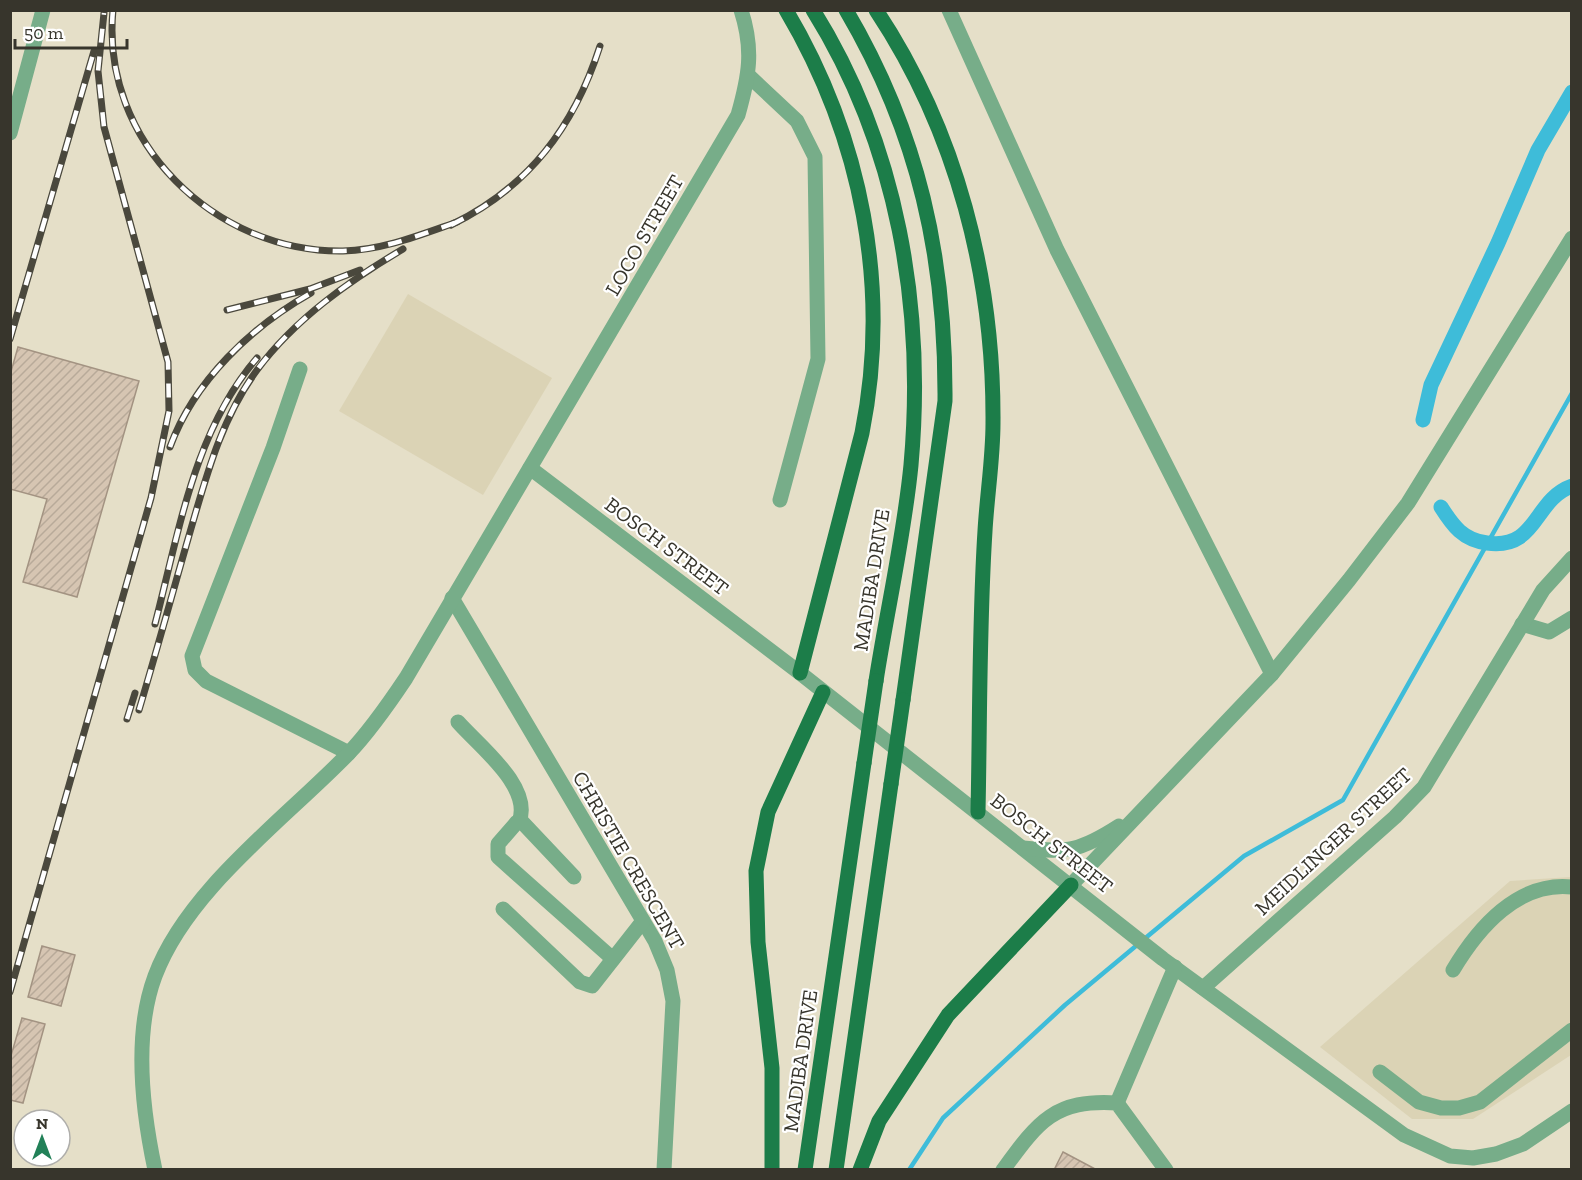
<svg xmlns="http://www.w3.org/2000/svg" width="1582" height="1180" font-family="'Zilla Slab',serif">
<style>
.built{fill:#dbd3b5}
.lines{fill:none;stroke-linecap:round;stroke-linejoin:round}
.stream{stroke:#3ebcd9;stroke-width:4.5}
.canal{stroke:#3ebcd9;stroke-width:15}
.building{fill:url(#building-hatch);stroke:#a39382;stroke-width:1.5}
.minor{stroke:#77ad89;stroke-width:15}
.major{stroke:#1c7d49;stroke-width:15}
.rail-casing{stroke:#4a483d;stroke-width:7}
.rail{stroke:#fff;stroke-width:4.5;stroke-dasharray:14;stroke-linecap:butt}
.major-bridge{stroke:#1c7d49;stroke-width:15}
.labels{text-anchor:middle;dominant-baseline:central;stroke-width:4.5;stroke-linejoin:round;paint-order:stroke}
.street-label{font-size:21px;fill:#37352c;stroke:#fff}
</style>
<defs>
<pattern id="building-hatch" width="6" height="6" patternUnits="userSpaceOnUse" patternTransform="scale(1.5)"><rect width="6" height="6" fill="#d6c5b2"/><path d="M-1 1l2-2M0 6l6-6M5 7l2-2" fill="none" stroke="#b8aa99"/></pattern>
</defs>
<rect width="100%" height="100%" fill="#e5dfc8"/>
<g class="built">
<path d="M408 294 552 378 483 495 339 411Z"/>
<path d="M1571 877V1055L1473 1119H1412L1320 1047 1510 881Z"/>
</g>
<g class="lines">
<path class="stream" d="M909 1170 943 1118 1065 1005 1244 856 1343 800 1572 393"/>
<g class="canal">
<path d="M1423 420 1431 385 1498 243 1538 150 1572 92"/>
<path d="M1441 507C1453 526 1463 540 1487 543 1538 550 1533 500 1572 486"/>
</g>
</g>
<g class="building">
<path d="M18 347 139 381 77 597 23 582 47 499 10 489V375Z"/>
<path d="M42 946 75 955 61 1006 28 997Z"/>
<path d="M22 1018 45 1024 23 1103 10 1100V1059Z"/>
<path d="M1063 1152 1097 1170H1054Z"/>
</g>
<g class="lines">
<g class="minor">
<path d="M949 10 1057 250 1272 674"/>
<path d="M749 76 797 121 815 157 818 359 780 500"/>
<path d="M10 133 43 10"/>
<path d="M300 369 273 448 192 656 195 670 206 681 349 753"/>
<path d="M530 468 800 673 1163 959 1404 1135 1450 1156 1473 1158 1496 1154 1523 1144 1572 1111"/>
<path d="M452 598 655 941 667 970 673 1001 664 1170"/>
<path d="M1522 624 1549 632 1572 618"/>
<path d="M458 722C479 746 533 787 519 822"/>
<path d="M1023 848C1068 853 1080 851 1119 826"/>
<path d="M574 877 523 823 517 822 498 844V857L613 959"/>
<path d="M1071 885 1272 674 1349 580 1408 503 1572 238"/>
<path d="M503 909 580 982 592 986 643 921"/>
<path d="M1453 970C1478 928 1518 881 1572 887"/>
<path d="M1203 988 1395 817 1424 787 1543 590 1572 558"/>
<path d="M1380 1072 1419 1102 1441 1108H1459L1480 1102 1572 1030"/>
<path d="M1117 1103 1175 967"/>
<path d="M155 1170C142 1109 133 1035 155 976 187 890 285 819 348 754 370 731 388 705 406 678L738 115C749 76 754 50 741 10"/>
<path d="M1003 1170C1038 1122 1054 1099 1117 1103L1166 1170"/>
</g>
<g class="major">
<path d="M786 10C862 138 891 288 862 433L800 673"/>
<path d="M813 10C898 146 925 308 911 465 904 537 887 610 876 681"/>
<path d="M846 10C919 134 946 258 945 401L903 700"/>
<path d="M876 10C957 132 994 277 993 423 993 459 987 495 985 531 979 624 980 718 978 812"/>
<path d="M772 1170V1068L758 942 756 871 768 812 823 692"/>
<path d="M805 1170 864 763"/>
<path d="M836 1170 891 784"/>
<path d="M860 1170 879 1121 948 1015 1071 885"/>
</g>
<g class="rail-casing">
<g id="rail">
<path d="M113 10C100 141 215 253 343 251 383 250 420 235 457 222"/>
<path d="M451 225C529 187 574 127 600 46"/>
<path d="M227 310 310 289 360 270"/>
<path d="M10 339 94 51"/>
<path d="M170 447C194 381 251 327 311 293"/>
<path d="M155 624C179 532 194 431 257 358"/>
<path d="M139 710C156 653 172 595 188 539 205 481 220 420 257 370 295 319 349 281 403 249"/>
<path d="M127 719 135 693"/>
<path d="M10 992 151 498 169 411 168 362 104 127 98 71 104 13"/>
</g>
</g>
<use href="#rail" class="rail"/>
<g class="major-bridge">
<path d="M864 763 876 681"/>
<path d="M891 784 903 700"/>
</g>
</g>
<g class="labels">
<g class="street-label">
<text transform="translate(644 235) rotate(-60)">LOCO STREET</text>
<text transform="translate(667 546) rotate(37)">BOSCH STREET</text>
<text transform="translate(871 580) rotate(-81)">MADIBA DRIVE</text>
<text transform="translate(1333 841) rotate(-43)">MEIDLINGER STREET</text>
<text transform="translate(1052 843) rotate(38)">BOSCH STREET</text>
<text transform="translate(629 860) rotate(60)">CHRISTIE CRESCENT</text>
<text transform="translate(800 1061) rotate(-82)">MADIBA DRIVE</text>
</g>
</g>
<rect width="1582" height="1180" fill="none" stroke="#37352c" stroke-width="24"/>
<g transform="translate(42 1138)"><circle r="28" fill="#ffffff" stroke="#afaeab" stroke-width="1.5"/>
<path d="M0-4.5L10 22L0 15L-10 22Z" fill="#228158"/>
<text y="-9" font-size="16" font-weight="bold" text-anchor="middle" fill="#37352c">N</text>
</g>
<path d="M15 39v9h112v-9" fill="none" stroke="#37352c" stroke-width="3"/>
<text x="24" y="39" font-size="18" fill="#37352c" stroke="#ffffff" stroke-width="4.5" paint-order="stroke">50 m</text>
</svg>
